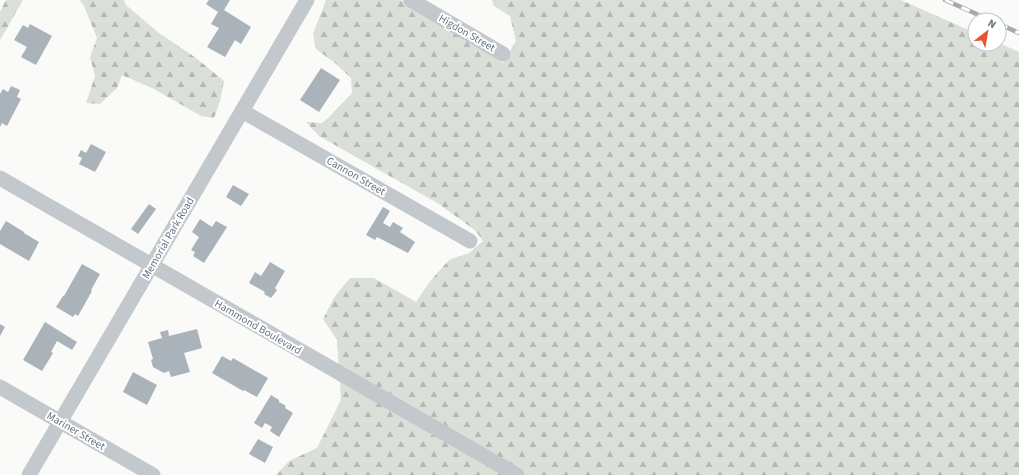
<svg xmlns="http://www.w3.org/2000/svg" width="1019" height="475" font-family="'Source Sans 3',sans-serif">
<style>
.forest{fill:url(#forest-firs)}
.building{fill:#aab3b9}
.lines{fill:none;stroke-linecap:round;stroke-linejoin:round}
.street{stroke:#c3c8cc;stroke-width:15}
.rail-casing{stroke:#a2aab0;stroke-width:4.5}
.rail{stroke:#fff;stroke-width:3;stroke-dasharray:9;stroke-linecap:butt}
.labels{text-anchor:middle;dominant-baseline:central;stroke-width:4;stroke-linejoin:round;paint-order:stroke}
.street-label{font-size:11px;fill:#657683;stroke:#fff}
</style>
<defs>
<pattern id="forest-firs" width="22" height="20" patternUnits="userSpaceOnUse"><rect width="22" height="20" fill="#dadfd7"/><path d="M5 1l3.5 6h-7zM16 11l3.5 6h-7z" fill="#b4b9b4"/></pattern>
</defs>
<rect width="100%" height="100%" fill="#fafaf8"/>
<g class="forest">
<path d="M6 0H23L0 40V12Z"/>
<path d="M80 0H124L126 5 159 33 196 58 224 81 220 101 214 118 201 116 154 89 122 75 117 88 100 104 86 103 95 76 90 57 97 38 84 6Z"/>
<path d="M326 0H401L503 63 516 41 510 16 494 6 492 0H901L975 33V44L999 43 1019 52V475H276L289 461 317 448 341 400 337 340 323 319 335 296 350 278H374L416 302 431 280 449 260 469 253 483 241 476 231 439 204 319 136 306 122 322 123 328 118 352 93 351 78 335 63 316 49 313 34Z"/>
</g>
<g class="building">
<path d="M209 0H230L224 10 251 27 241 44 235 40 225 57 207 47 219 28 211 24 218 12 206 4Z"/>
<path d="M30 24 52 36 36 65 21 57 27 47 14 40 23 25 28 28Z"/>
<path d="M321 68 340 80 319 112 300 100Z"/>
<path d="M11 86 20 90 17 97 21 99 7 126 2 123 0 127V94L3 89 8 92Z"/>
<path d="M91 144 106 152 95 172 79 164 82 158 78 156 81 150 86 153Z"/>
<path d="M233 185 249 194 241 206 226 197Z"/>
<path d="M149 204 156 209 138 234 131 229Z"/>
<path d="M383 207 390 211 383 223 390 227 393 222 403 228 400 232 415 242 408 253 377 237 375 240 366 235Z"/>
<path d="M200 219 212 227 216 221 227 227 204 263 193 256 195 252 191 250 199 237 192 232Z"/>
<path d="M6 221 24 232V233L39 242 29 261 0 244V231Z"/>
<path d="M270 262 285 271 275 288 277 290 271 298 264 294 265 292 249 283 255 272 261 276Z"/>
<path d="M82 264 100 274 91 290 92 291 78 316 75 314 73 317 56 307 63 296H64Z"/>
<path d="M45 322 77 342 72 350 57 341 51 352 53 353 42 371 23 360Z"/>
<path d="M0 324 5 327 0 336Z"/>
<path d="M197 329 202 348 184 353 190 372 171 377 169 371 164 373 153 367 151 360 153 359 148 342 162 338 160 332 168 330 169 336Z"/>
<path d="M222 356 231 361 233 358 268 378 257 397 244 390 243 391 212 373Z"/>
<path d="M133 372 157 385 147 405 123 392Z"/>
<path d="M271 395 279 400V402L286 406 285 408 293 413 279 437 270 431 272 427 265 423 262 428 254 423Z"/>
<path d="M258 439 273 447 265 463 249 454Z"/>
</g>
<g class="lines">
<g class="street">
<path d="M411 0 503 54"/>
<path d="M242 111 470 241"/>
<path d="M0 178 517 475"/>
<path d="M0 387 153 475"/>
<path d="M29 475 307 0"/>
</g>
<g class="rail-casing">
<g id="rail">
<path d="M945 0 990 20"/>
<path d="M999 24 1019 33"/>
</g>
</g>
<use href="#rail" class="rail"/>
</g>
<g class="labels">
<g class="street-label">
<text transform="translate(467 33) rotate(30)">Higdon Street</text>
<text transform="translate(356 176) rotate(30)">Cannon Street</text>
<text transform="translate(168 238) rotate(-60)">Memorial Park Road</text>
<text transform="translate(258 327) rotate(30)">Hammond Boulevard</text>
<text transform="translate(76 431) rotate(30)">Mariner Street</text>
</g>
</g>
<g transform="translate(987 32) rotate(31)"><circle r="19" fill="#ffffff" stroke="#c1c8cd"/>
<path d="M0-3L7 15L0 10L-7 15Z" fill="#e4572e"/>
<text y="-6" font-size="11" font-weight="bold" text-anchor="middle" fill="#657683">N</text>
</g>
</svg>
